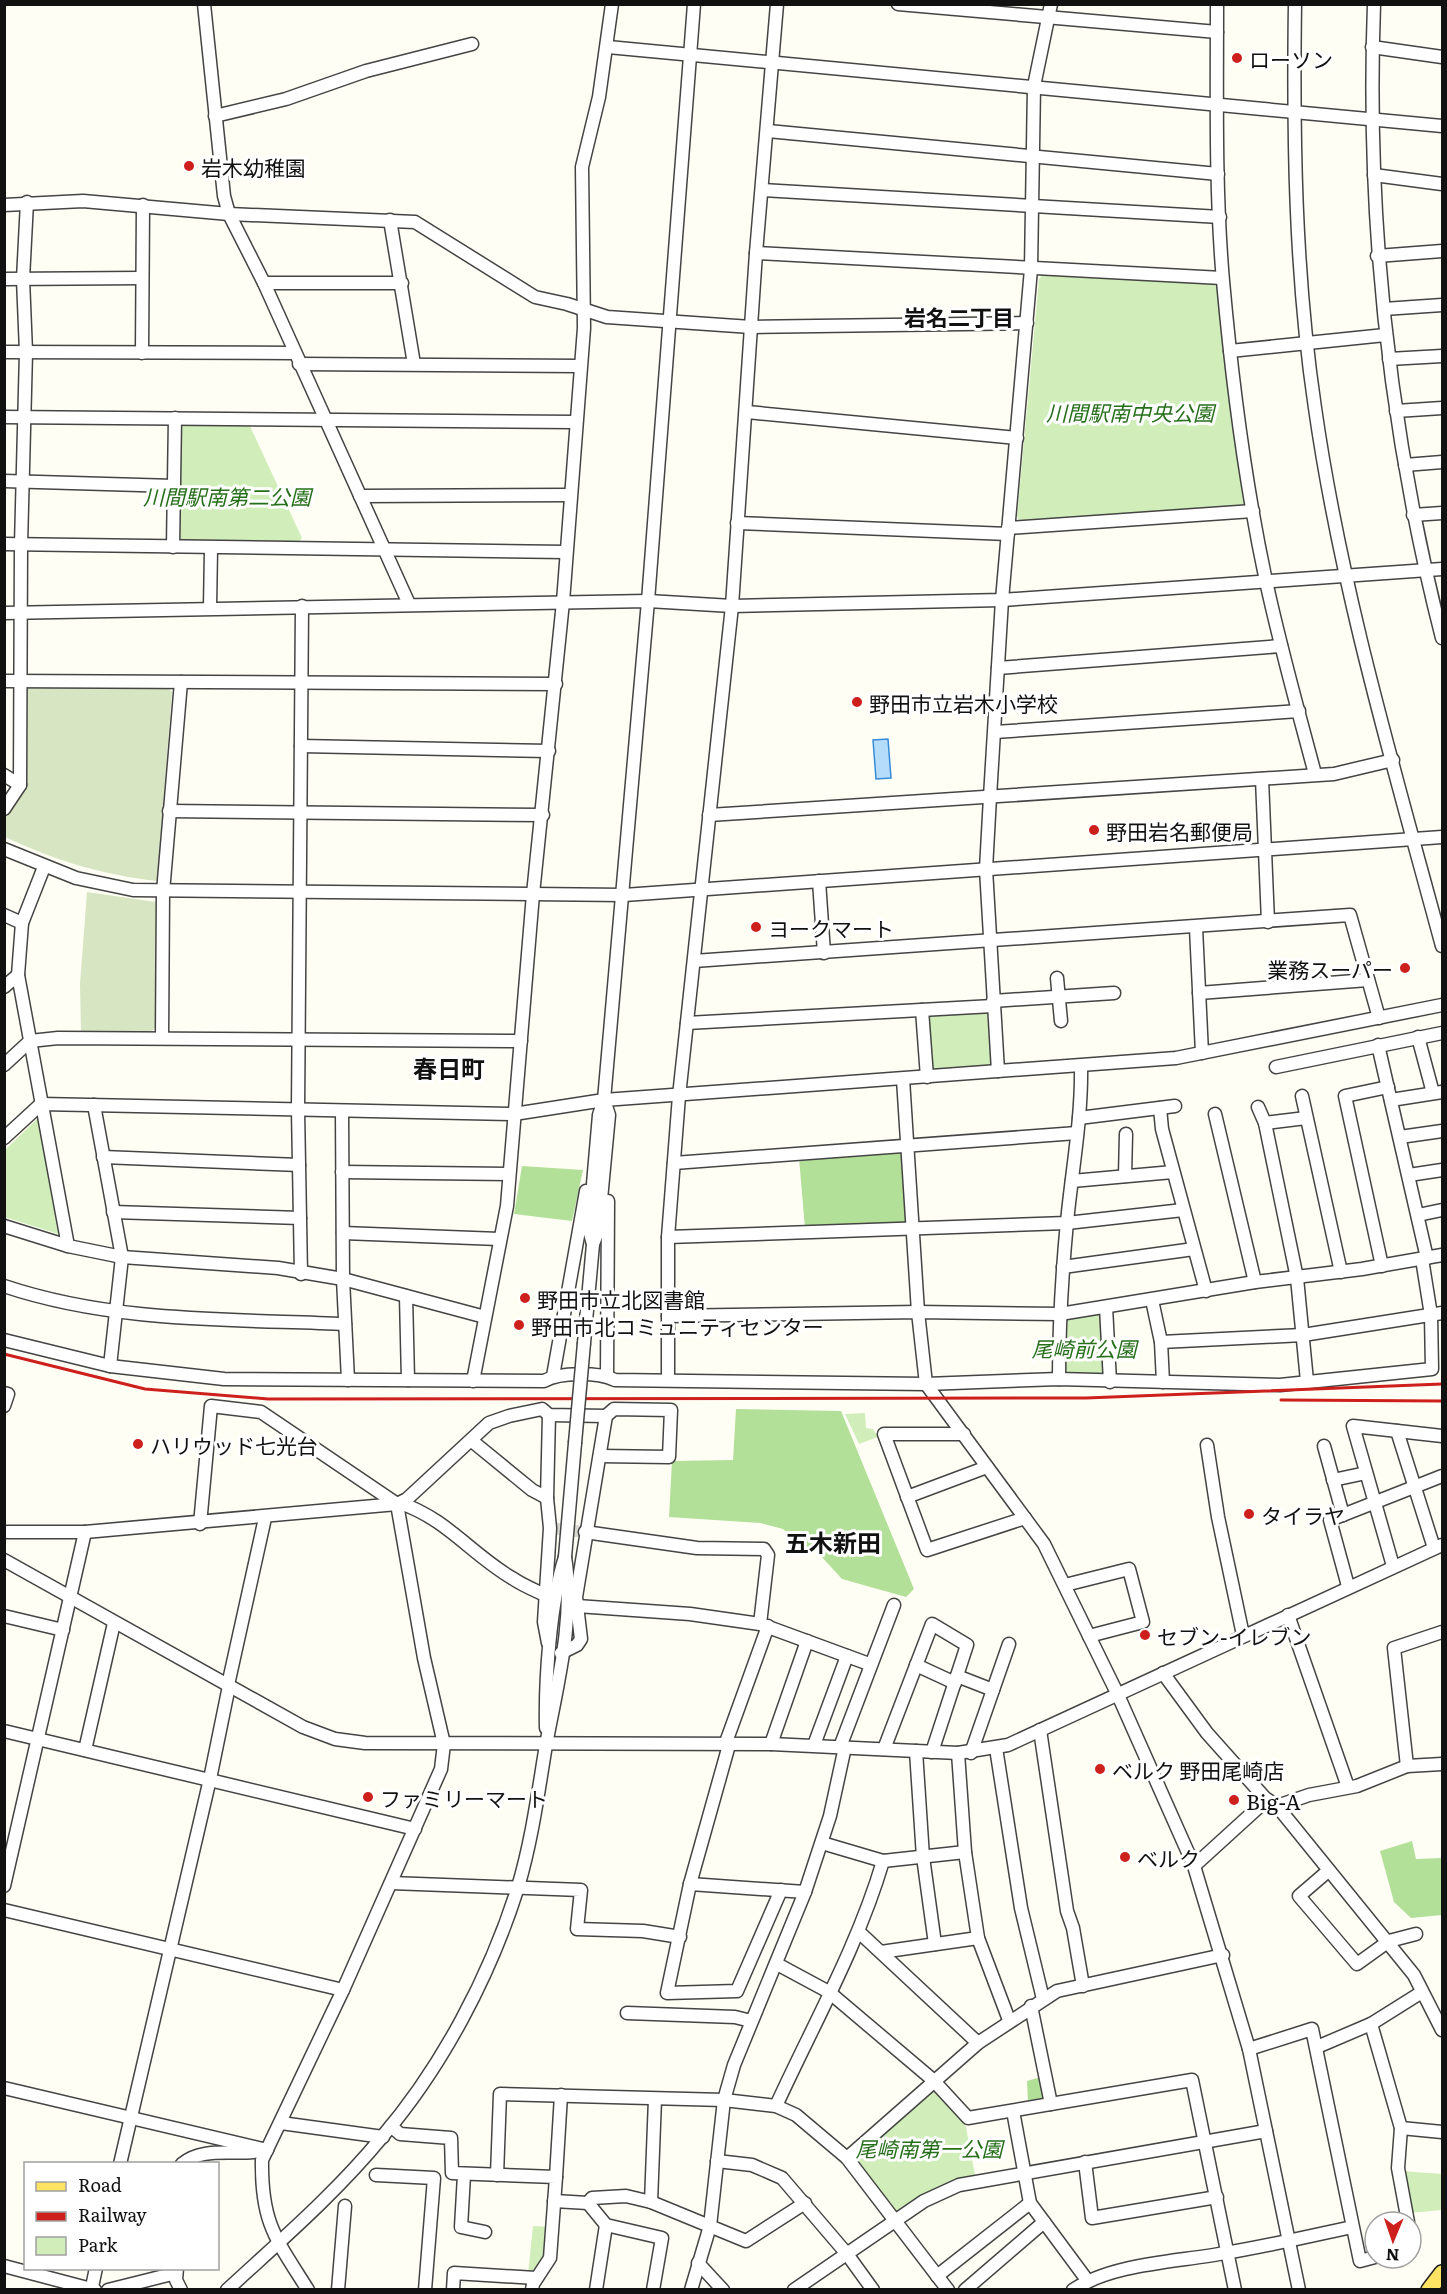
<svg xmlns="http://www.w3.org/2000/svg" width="1447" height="2294" font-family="Literata,'Noto Sans JP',serif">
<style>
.green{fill:#d1eeba}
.forest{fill:#b3e098}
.cemetery{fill:#d7e5c2}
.water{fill:#b5dcfb;stroke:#368cd8;stroke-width:1.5}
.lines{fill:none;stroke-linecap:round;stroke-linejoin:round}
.minor-tunnel{stroke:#dbdad2;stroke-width:12;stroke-dasharray:12 6;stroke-linecap:butt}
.minor-casing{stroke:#444;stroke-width:15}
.major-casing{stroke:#222;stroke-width:18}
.minor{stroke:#fff;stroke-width:12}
.major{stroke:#ffe464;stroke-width:15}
.rail{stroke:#cd201c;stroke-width:3}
.minor-bridge-casing{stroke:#444;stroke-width:15;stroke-linecap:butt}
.minor-bridge{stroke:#fff;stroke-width:12}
.poi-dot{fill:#cd201c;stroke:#fff;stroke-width:2}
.labels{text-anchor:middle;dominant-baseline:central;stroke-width:6;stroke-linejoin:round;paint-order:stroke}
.poi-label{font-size:21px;fill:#111;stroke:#fff;text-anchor:start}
.park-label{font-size:21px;font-style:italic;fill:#266f1a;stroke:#fff}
.neighbourhood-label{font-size:22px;font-weight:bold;fill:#111;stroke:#fff}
.quarter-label{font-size:24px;font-weight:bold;fill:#111;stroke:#fff}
</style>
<rect width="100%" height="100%" fill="#fffef4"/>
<g class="green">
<path d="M1043 274 1212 282 1218 289 1246 501 1241 507 1021 522 1017 517 1039 279Z"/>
<path d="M180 423 249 424 302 538 297 545 177 544Z"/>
<path d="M987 1011 991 1068 930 1072 926 1015Z"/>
<path d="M38 1118 58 1234 5 1217V1150Z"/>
<path d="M1103 1312 1107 1378 1063 1376V1318Z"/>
<path d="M865 1413 866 1428 873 1429 878 1437 859 1444 845 1414Z"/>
<path d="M932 2088 965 2122 975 2175C945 2180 920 2195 895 2212L853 2159Z"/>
<path d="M1402 2171 1442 2174V2210L1410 2213Z"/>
<path d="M533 2226 549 2227 547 2256 535 2275 528 2274Z"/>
</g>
<g class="forest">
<path d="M904 1152 908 1223 805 1228 799 1158Z"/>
<path d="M522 1166 583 1170 572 1221 514 1214Z"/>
<path d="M736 1409 841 1411 914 1589 906 1597 842 1579 819 1554 796 1541 783 1529 760 1523 669 1517 672 1461 733 1460Z"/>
<path d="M1412 1841 1416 1859 1442 1858V1915L1411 1918 1394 1902 1380 1851Z"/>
<path d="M1041 2077 1045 2099 1028 2102 1027 2081Z"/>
</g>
<g class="cemetery">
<path d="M29 687 168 688 172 692 157 881C102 875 54 860 5 837V817L24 783V693Z"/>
<path d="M87 892 156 902 155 1028 150 1033 81 1032 80 984Z"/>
</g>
<path class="water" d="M888 739 891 778 876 779 873 740Z"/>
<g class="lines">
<path class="minor-tunnel" d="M550 1528 585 1532"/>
<g class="minor-casing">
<g id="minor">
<path d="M204 4 224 196 229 214 264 283 409 604"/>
<path d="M898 4 1217 32"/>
<path d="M1217 4C1217 97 1215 189 1223 281 1232 381 1245 483 1266 581 1280 646 1298 710 1315 774"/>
<path d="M1295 4C1293 139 1295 274 1315 408 1341 590 1394 768 1442 946"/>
<path d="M1374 4C1366 218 1389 430 1442 638"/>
<path d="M608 47 1442 126"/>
<path d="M1372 47 1442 57"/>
<path d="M215 116 286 99 366 71 472 44"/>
<path d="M768 131 1218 174"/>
<path d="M1374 175 1442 184"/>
<path d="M762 190 1220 217"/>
<path d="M4 205 83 201 229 214 415 222 535 297 567 304 607 317 751 327 1027 323"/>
<path d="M390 220 414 364"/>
<path d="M756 253 1222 278"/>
<path d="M1377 256 1442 251"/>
<path d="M4 279 142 278"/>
<path d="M264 283H402"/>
<path d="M1384 309 1442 305"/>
<path d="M1230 351 1385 335"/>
<path d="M4 352 295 353"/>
<path d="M142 353 143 205"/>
<path d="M1389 359 1442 356"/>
<path d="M299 364 580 366"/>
<path d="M1396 411 1442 408"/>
<path d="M747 412 1017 438"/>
<path d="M4 417 576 422"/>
<path d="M1405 465 1442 462"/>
<path d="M4 481 174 486"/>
<path d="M360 496 570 495"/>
<path d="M1413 515 1442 513"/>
<path d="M737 523 1008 534"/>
<path d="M1008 528 1253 511"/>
<path d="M4 544 566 552"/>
<path d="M173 547 175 418"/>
<path d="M210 608 211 549"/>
<path d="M4 613 648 601 732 606 1002 600 1442 569"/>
<path d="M998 668 1281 646"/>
<path d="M4 681 556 684"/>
<path d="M995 732 1299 711"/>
<path d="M301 746 549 751"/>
<path d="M4 775 20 785"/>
<path d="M1262 779 1268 922"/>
<path d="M4 809 20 785 21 545 26 352 23 279 27 202"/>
<path d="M169 811 543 815"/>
<path d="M709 815 1334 774 1393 760"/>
<path d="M4 849 76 878 133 890 624 895 1442 837"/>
<path d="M44 867 22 923 18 975 68 1246"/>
<path d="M819 881 824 953"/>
<path d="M4 915 22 923"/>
<path d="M1196 928 1202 1053"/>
<path d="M694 961 1350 915 1379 1018"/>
<path d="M1057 978 1061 1021"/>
<path d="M4 987 18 975"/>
<path d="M1199 993 1368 980"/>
<path d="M993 1001 1114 993"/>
<path d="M922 1010 927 1077"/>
<path d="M687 1023 993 1006"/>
<path d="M1418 1037 1433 1093"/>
<path d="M162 1038 163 892 181 682"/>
<path d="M1378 1045 1427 1258"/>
<path d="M4 1065 30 1041 58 1038 521 1041"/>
<path d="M1276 1067 1442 1033"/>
<path d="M998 1071 986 869 990 797 1002 600 1031 269 1034 86 1051 4"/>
<path d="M903 1079 918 1312 926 1384 1044 1544 1118 1695 1194 1866 1249 2049 1299 2290"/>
<path d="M1302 1096 1341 1272"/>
<path d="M1391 1100 1442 1092"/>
<path d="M94 1105 122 1257 110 1366"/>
<path d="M1258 1107 1265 1123 1297 1278 1307 1381"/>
<path d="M1160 1108 1162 1129 1206 1291"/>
<path d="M342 1111 343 1279 348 1380"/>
<path d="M1215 1114 1255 1282"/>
<path d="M1079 1118 1175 1106"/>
<path d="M1265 1123 1306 1118"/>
<path d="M1400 1137 1442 1131"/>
<path d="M4 1138 41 1104 514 1114 604 1100 1176 1058 1442 1005"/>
<path d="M103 1157 299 1165"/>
<path d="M674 1163 1077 1133"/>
<path d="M342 1172 509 1174"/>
<path d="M1409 1175 1442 1170"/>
<path d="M1125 1176 1126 1134"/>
<path d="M1072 1181 1173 1172"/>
<path d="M113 1212 300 1218"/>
<path d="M1418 1215 1442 1210"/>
<path d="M4 1226 68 1246 122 1257 278 1268 343 1279 485 1317"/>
<path d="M343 1233 499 1239"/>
<path d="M668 1237 1067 1223 1183 1210"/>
<path d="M593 1244 589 1230 599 1115 604 1100 648 601 694 4"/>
<path d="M1382 1266 1345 1096 1388 1087"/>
<path d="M1063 1267 1194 1249"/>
<path d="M301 1274 298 1110 302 606"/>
<path d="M4 1286C114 1323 231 1319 345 1324"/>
<path d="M406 1296 408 1380"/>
<path d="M1152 1300 1161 1342 1163 1382"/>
<path d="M1106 1307 1110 1382"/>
<path d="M668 1316 918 1312 1060 1314 1255 1282 1362 1269 1442 1255"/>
<path d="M4 1340 110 1366 224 1379 544 1381C560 1372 598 1372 615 1380L926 1384 1059 1379 1280 1385 1432 1369 1431 1315 1422 1259"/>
<path d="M1161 1342 1303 1335 1442 1313"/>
<path d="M584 1343 593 1244 598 1231 609 1115 604 1100"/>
<path d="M553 1376 586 1191"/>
<path d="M607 1376 608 1201"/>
<path d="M1059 1379C1059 1327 1062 1274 1067 1222 1072 1170 1082 1118 1081 1066"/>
<path d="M668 1380V1237L679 1096 732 606 756 253 777 4"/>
<path d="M473 1381 507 1206 533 894 563 602 584 328 582 167 599 97 612 4"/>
<path d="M4 1393 8 1394 4 1406"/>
<path d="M1397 1431 1434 1548"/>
<path d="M964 1434H884L927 1550 1025 1518"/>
<path d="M472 1441 532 1490 547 1498"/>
<path d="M1207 1445 1218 1517 1243 1635"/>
<path d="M1324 1446 1343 1515"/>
<path d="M1333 1480 1366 1473"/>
<path d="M907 1497 987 1467"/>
<path d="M400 1503C447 1519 471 1554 512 1578 522 1585 534 1590 545 1595"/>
<path d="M200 1524 211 1406 261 1412 397 1504 424 1658 444 1744 441 1769 343 1990 262 2160C261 2223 276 2239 308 2290"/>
<path d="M4 1532H85L397 1504 407 1499 489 1423 509 1416 542 1409 549 1415 606 1416 614 1409 671 1410 669 1457 600 1456"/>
<path d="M585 1532 697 1548 764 1549 768 1555 760 1624"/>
<path d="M4 1560 303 1727 335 1739 365 1743 771 1744 958 1753 1008 1745 1442 1545"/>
<path d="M1393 1566 1353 1426 1442 1436"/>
<path d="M1065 1585 1129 1569 1143 1622 1089 1636"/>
<path d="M1348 1586 1330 1520 1442 1476"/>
<path d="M577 1606 690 1614 760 1624 869 1664"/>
<path d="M1288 1615 1348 1787"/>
<path d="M4 1616 63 1630"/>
<path d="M548 1643 544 1622 550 1528 547 1498 549 1415"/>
<path d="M561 1653 577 1645 581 1639 576 1597 606 1416"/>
<path d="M916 1665 955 1683"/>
<path d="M1163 1673 1207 1733 1265 1798 1277 1806 1414 1975 1442 2030"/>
<path d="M957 1676 993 1690"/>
<path d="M228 1685 265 1518"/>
<path d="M546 1728C545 1679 550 1603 565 1557L575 1443"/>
<path d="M1040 1730 1067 1911 1073 1928 1083 1986"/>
<path d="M4 1731 415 1829"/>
<path d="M771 1744 807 1641"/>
<path d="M725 1745 768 1626"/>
<path d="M729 1745 690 1884 667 1993 737 1991 781 1890"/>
<path d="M814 1745 847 1656"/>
<path d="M840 1747 894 1605"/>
<path d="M996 1748 1021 1908 1043 1999"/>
<path d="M884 1749 932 1624 967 1645 932 1752"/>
<path d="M85 1750 114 1623"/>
<path d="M916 1751 923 1857 935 1944"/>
<path d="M958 1753 965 1852 978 1938 1009 2020"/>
<path d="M971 1753 1009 1644"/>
<path d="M1407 1766 1394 1648 1442 1632"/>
<path d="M1277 1806 1309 1795 1357 1786 1407 1766 1442 1764"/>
<path d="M822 1843 883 1861 965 1852"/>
<path d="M1194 1866 1261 1805 1265 1798"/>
<path d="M1328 1871 1299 1896 1357 1964 1389 1941 1416 1934"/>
<path d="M391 1883 581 1890 577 1929 643 1931 680 1937"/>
<path d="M690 1884 805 1892"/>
<path d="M4 1886 85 1532"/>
<path d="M4 1910 343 1990"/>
<path d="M860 1933 978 2043"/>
<path d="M881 1952 978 1938"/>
<path d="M777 1964 829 1992 933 2080 968 2118 1192 2080 1235 2290"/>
<path d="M1031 2006 1051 2104"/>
<path d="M627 2013 735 2017 751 2021"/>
<path d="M1371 2024 1401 2128 1398 2168 1408 2222"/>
<path d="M1317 2047 1371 2024 1422 1992"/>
<path d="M1249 2049 1312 2029 1360 2261 1375 2257"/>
<path d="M4 2088 267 2150"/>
<path d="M776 2106C813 2025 858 1946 883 1861"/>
<path d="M1013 2111 1030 2203 1087 2280"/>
<path d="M281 2123 383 2137"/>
<path d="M391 2126 400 2134 451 2138 452 2173 556 2177 550 2258 533 2284 532 2290"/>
<path d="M1401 2128 1442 2132"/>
<path d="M847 2158 978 2043 1057 1991 1223 1955"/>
<path d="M717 2161 752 2165 782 2178 847 2254 873 2290"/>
<path d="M1085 2162 1092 2218 1217 2197"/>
<path d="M120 2164 210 1779 229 1686"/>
<path d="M182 2164C203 2146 234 2156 260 2151"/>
<path d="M376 2175 434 2178 425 2290"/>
<path d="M464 2175 461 2227 485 2232"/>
<path d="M497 2175 500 2094 724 2100 776 2106 796 2115 847 2158 948 2290"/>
<path d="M556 2177 561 2095"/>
<path d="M554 2201 588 2203 592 2198 626 2196 651 2202 746 2241 805 2203"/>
<path d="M651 2202 655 2099"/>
<path d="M588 2203 606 2225 662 2238 653 2290"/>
<path d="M1411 2242V2248"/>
<path d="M698 2263 723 2290"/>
<path d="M4 2266 95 2290"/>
<path d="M177 2268 176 2280 181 2290"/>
<path d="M937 2276 1030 2203"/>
<path d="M87 2290 92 2287 96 2268"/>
<path d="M108 2290 176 2273"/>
<path d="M227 2290C280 2241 336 2193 382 2137 442 2067 490 1976 518 1887 532 1840 538 1793 546 1745 557 1685 575 1618 565 1557"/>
<path d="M338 2290 345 2206"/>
<path d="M453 2290 454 2273 536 2278"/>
<path d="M596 2290 606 2225"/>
<path d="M691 2290 710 2226 724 2100 734 2065 805 1892 830 1816 845 1747"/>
<path d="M794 2290 924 2201 959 2185 1266 2131"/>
<path d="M965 2290 1044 2222"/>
<path d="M1073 2290C1113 2263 1178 2262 1225 2253 1268 2246 1310 2236 1352 2227"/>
</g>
</g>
<g class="major-casing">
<path id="major" d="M1429 2290 1442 2273"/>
</g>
<use href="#minor" class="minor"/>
<use href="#major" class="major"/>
<g class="rail">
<path d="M4 1354 145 1389 268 1399 1086 1398 1442 1384"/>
<path d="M1281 1400 1442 1401"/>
</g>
<g class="minor-bridge-casing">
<path id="minor-bridge" d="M575 1443 584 1343"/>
</g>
<use href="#minor-bridge" class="minor-bridge"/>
</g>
<g class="poi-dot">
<circle cx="1237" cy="58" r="6"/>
<circle cx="189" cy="166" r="6"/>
<circle cx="857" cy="702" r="6"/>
<circle cx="1094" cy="830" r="6"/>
<circle cx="756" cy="927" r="6"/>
<circle cx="1405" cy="968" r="6"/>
<circle cx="525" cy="1298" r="6"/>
<circle cx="519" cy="1325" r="6"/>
<circle cx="138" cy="1444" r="6"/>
<circle cx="1249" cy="1514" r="6"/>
<circle cx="1145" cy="1635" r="6"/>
<circle cx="1100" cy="1769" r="6"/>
<circle cx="368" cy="1797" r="6"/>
<circle cx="1234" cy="1800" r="6"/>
<circle cx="1125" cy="1857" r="6"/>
</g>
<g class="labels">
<g class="poi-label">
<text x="1249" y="58">ローソン</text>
<text x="201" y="166">岩木幼稚園</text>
<text x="869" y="702">野田市立岩木小学校</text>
<text x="1106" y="830">野田岩名郵便局</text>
<text x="768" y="927">ヨークマート</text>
<text x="1393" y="968" text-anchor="end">業務スーパー</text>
<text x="537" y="1298">野田市立北図書館</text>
<text x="531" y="1325">野田市北コミュニティセンター</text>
<text x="150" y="1444">ハリウッド七光台</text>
<text x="1261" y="1514">タイラヤ</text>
<text x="1157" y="1635">セブン-イレブン</text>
<text x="1112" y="1769">ベルク 野田尾崎店</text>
<text x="380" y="1797">ファミリーマート</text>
<text x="1246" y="1800">Big-A</text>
<text x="1137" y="1857">ベルク</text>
</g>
<g class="park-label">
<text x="1130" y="411">川間駅南中央公園</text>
<text x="227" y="495">川間駅南第二公園</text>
<text x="1084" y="1347">尾崎前公園</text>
<text x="929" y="2147">尾崎南第一公園</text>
</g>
<g class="neighbourhood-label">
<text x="959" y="316">岩名二丁目</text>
</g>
<g class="quarter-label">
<text x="449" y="1067">春日町</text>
<text x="833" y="1541">五木新田</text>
</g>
</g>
<rect width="1447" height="2294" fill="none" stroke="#111111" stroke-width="12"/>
<rect x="24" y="2162" width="195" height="108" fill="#ffffff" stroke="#a0a0a0" stroke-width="1.5"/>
<rect x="36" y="2182" width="30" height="9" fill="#ffe464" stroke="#a0a0a0" stroke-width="1.5"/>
<text x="78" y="2192" font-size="18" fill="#111111">Road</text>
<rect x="36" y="2212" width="30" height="9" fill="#cd201c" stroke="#a0a0a0" stroke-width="1.5"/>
<text x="78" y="2222" font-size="18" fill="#111111">Railway</text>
<rect x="36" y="2237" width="30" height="18" fill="#d1eeba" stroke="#a0a0a0" stroke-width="1.5"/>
<text x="78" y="2252" font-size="18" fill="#111111">Park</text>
<g transform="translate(1393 2240) rotate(182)"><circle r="28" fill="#ffffff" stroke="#a0a0a0" stroke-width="1.5"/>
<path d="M0-4.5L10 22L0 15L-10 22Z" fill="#cd201c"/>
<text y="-9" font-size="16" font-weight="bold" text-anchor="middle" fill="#111111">N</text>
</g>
</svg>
